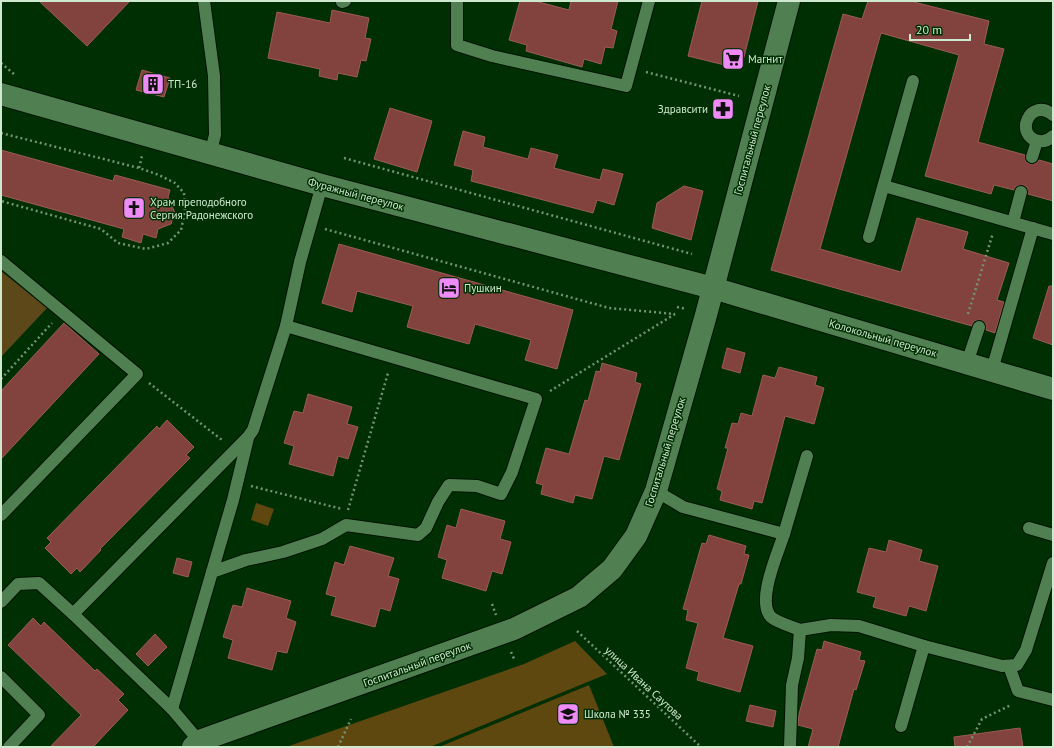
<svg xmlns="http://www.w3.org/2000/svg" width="1054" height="748" font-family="'PT Sans',sans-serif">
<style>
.green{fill:#5f4810}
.forest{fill:#5d4819}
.building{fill:#82433f;stroke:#9d5b56}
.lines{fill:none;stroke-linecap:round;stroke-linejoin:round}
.lane-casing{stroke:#001301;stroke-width:14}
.street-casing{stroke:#001301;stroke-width:24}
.path{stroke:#719472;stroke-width:2.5;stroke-dasharray:2 3;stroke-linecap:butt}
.lane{stroke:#508051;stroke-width:12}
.street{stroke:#508051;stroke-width:22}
.labels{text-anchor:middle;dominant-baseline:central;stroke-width:3;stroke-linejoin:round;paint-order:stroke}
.poi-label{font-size:11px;fill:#cfe9cf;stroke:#002f03;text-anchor:start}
.street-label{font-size:11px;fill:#cfe9cf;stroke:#002f03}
</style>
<rect width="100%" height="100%" fill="#002f03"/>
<g class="green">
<path d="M256 503 274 509 268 526 251 520Z"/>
<path d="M575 641 607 674 430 747H286L524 664Z"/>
<path d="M589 685 614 747H439Z"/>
</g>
<path class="forest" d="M1 271 47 308 1 357Z"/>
<g class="building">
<path d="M39 1H130L87 46Z"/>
<path d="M520 1H535L569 10 571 1H618L611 29 617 31 613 48 605 47 601 64 584 59 582 67 526 51 527 45 509 40Z"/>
<path d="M702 1H758L741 69 688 56Z"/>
<path d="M868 1H910L989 21 984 44 1004 49 978 142 1025 155 1026 162 1030 164 1037 163 1039 160 1053 164V201L1028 194 1027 187 1023 185 1016 186 1014 190 994 185 991 194 925 176 959 55 881 33 820 249 901 272 917 218 968 232 963 249 1009 263 997 300 1004 302 995 333 986 330V325L984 322 981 320 974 321 972 326 771 270 843 14 862 19Z"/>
<path d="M332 10 369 18 365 38 371 39 366 61 361 60 357 77 338 73 337 80 319 76 320 69 268 58 277 12 330 23Z"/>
<path d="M142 70 170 78 164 97 136 90Z"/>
<path d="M390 108 432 121 417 172 374 159Z"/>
<path d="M463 131 485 137 483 147 528 159 531 148 558 155 554 168 600 180 603 169 623 174 614 205 597 200 593 213 471 181 473 170 454 165Z"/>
<path d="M1 150 113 181 115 175 170 190 168 197 175 213 171 224 158 229 156 238 143 234 141 243 122 237 124 229 1 195Z"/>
<path d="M684 186 703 191 691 240 652 228 657 203Z"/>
<path d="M339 244 573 310 557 369 525 360 531 340 475 324 469 344 407 327 413 306 357 291 352 312 322 303Z"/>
<path d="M1049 286H1053V345L1033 338Z"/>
<path d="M64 323 99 354 1 459V391Z"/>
<path d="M727 348 745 353 740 373 722 368Z"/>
<path d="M602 363 637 373 635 382 641 384 619 460 604 456 592 499 575 495 573 503 541 494 543 485 536 483 546 448 569 454 585 400 588 401 596 371 600 372Z"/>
<path d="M779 367 817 377 815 385 824 388 814 424 785 416 762 503 754 501 752 509 720 500 722 491 717 489 728 448H725L732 423 738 424 741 413 752 416 763 375 775 378Z"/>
<path d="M308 394 352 407 347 424 358 427 348 459 338 456 333 476 289 464 294 446 284 443 294 411 303 413Z"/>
<path d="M167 420 194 447 186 455 190 458 100 549 101 550 80 572 77 568 71 574 45 548 51 542 47 538 157 426 159 429Z"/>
<path d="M461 509 505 521 500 539 511 542 502 574 492 571 486 591 442 578 447 560 438 557 447 525 456 528Z"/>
<path d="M709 535 746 546 744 554 749 555 741 584H739L723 638 753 646 740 692 697 680 699 672 686 668 698 623 686 620 688 610 683 609 702 543 706 544Z"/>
<path d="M889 540 922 550 919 561 938 566 926 611 909 606 906 616 873 607 876 597 857 592 869 548 886 552Z"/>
<path d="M350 546 394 558 388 576 399 579 390 611 380 608 375 627 331 615 336 597 326 594 335 562 344 565Z"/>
<path d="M177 558 192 562 188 577 173 573Z"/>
<path d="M247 588 291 601 286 618 296 622 287 653 277 651 272 670 228 658 233 640 223 637 233 605 242 607Z"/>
<path d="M33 618 41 626 44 622 95 671 97 669 124 694 118 700 128 710 93 747H50L81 715 8 645Z"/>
<path d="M155 634 167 647 148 666 136 654Z"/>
<path d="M824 641 861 652 859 660 865 661 856 690 854 689 838 747H808L813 729 798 725 799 714 817 649 822 650Z"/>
<path d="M750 705 776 711 773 727 746 721Z"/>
<path d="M1020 728 1023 747H955L954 737Z"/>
</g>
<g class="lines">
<g class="lane-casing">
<g id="lane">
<path d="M204 1 214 76 215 135 210 154"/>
<path d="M457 1V45L492 56 626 86 649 1"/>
<path d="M342 2 345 1"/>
<path d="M1053 115C1030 96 1013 136 1039 141 1044 142 1049 140 1053 136"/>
<path d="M1032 157 1037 141"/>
<path d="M884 186 1053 234"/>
<path d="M1013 222 1021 192"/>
<path d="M869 237 913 81"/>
<path d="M1 261 137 374 1 515"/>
<path d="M967 363 979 327"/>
<path d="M992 370 1033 228"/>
<path d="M656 491 683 507 784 534 807 456"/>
<path d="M1029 528 1053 535"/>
<path d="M784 534C778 553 756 601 771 617 776 622 793 627 800 630L798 658 792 685 790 747"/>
<path d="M212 572 233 500 248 438"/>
<path d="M1 602 18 584 39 583 73 614 172 709 199 741"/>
<path d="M73 614 248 437 253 430 286 326"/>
<path d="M800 630 831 625 859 626 924 646 901 726"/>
<path d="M924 646 1002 666 1017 665 1026 650 1053 563"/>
<path d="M1009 666 1018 691 1053 700"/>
<path d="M1 677 39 715 9 747"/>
<path d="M172 709 212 572 246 560 283 552 322 539 346 525 418 535 426 528 438 502 449 485 477 486 501 494 512 472 536 399 286 326 300 262 322 185"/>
</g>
</g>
<g class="street-casing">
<g id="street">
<path d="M1 94 322 185 713 288 1053 389"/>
<path d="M193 747 199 741 514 629 579 597 612 569 636 536 656 491 706 315 789 1"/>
</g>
</g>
<g class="path">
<path d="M1 63 15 75"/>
<path d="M646 72 739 96"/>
<path d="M1 133 139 168 159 175 175 183 184 193 185 211 181 230 168 243 146 249 118 243 101 229 1 201"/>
<path d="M344 158 692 254"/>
<path d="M139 168 142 156"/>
<path d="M325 229 609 308 675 314"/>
<path d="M677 307 686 309"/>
<path d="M968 314 993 233"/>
<path d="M1 379 52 323"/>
<path d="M149 383 222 440"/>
<path d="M550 391 675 314"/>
<path d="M251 486 342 509"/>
<path d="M348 510 388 373"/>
<path d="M492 604 496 615"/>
<path d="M577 631 701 747"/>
<path d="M511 652 515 661"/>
<path d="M338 747 351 719"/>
<path d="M967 747 982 719 1011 705"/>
</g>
<use href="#lane" class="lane"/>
<use href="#street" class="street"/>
</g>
<defs>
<g id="supermarket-square" transform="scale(1.15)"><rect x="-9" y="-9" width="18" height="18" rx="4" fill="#ef8bf7" stroke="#002f03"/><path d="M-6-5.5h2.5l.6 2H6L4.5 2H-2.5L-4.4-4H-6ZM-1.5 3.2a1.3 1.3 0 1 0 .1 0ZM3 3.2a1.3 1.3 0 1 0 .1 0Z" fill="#111"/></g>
<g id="building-square" transform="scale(1.15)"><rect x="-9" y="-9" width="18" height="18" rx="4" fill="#ef8bf7" stroke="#002f03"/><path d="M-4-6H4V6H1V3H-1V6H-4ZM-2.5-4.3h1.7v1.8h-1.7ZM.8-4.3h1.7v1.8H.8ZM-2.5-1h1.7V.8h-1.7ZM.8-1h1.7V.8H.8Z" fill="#111"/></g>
<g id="pharmacy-square" transform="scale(1.15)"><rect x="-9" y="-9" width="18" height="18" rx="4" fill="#ef8bf7" stroke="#002f03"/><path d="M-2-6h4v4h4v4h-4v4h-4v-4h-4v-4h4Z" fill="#111"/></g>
<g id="church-square" transform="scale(1.15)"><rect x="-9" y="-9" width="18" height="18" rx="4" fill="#ef8bf7" stroke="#002f03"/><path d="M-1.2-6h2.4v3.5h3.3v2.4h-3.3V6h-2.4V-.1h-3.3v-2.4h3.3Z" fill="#111"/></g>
<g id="hotel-square" transform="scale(1.15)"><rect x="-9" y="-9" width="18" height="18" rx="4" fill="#ef8bf7" stroke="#002f03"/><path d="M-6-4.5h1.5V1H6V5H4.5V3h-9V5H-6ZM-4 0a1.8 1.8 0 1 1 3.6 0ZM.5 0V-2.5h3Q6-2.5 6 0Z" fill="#111"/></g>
<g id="school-square" transform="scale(1.15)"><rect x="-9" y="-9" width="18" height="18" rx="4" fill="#ef8bf7" stroke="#002f03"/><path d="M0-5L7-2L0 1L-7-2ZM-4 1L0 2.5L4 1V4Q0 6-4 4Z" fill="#111"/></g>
</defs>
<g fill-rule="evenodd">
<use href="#supermarket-square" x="733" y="59"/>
<use href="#building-square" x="153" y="84"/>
<use href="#pharmacy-square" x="723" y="109"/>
<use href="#church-square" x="134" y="208"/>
<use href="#hotel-square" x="449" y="288"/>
<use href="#school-square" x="568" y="714"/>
</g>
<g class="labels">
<g class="poi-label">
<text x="748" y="59">Магнит</text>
<text x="168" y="84">ТП-16</text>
<text x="708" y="109" text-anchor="end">Здравсити</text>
<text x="150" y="202">Храм преподобного<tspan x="150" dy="13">Сергия Радонежского</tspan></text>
<text x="464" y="288">Пушкин</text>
<text x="584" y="714">Школа № 335</text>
</g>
<g class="street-label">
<text transform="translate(752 140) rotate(-75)">Госпитальный переулок</text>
<text transform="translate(356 194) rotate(15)">Фуражный переулок</text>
<text transform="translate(883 338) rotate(16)">Колокольный переулок</text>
<text transform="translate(665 452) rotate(-73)">Госпитальный переулок</text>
<text transform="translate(417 664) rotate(-20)">Госпитальный переулок</text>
<text transform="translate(644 683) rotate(43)">улица Ивана Саутова</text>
</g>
</g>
<rect width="1054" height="748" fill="none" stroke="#cfe9cf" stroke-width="4"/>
<path d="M910 34v6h60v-6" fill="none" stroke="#cfe9cf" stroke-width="2"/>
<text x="916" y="34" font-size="12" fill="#cfe9cf" stroke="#002f03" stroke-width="3" paint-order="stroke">20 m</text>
</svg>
